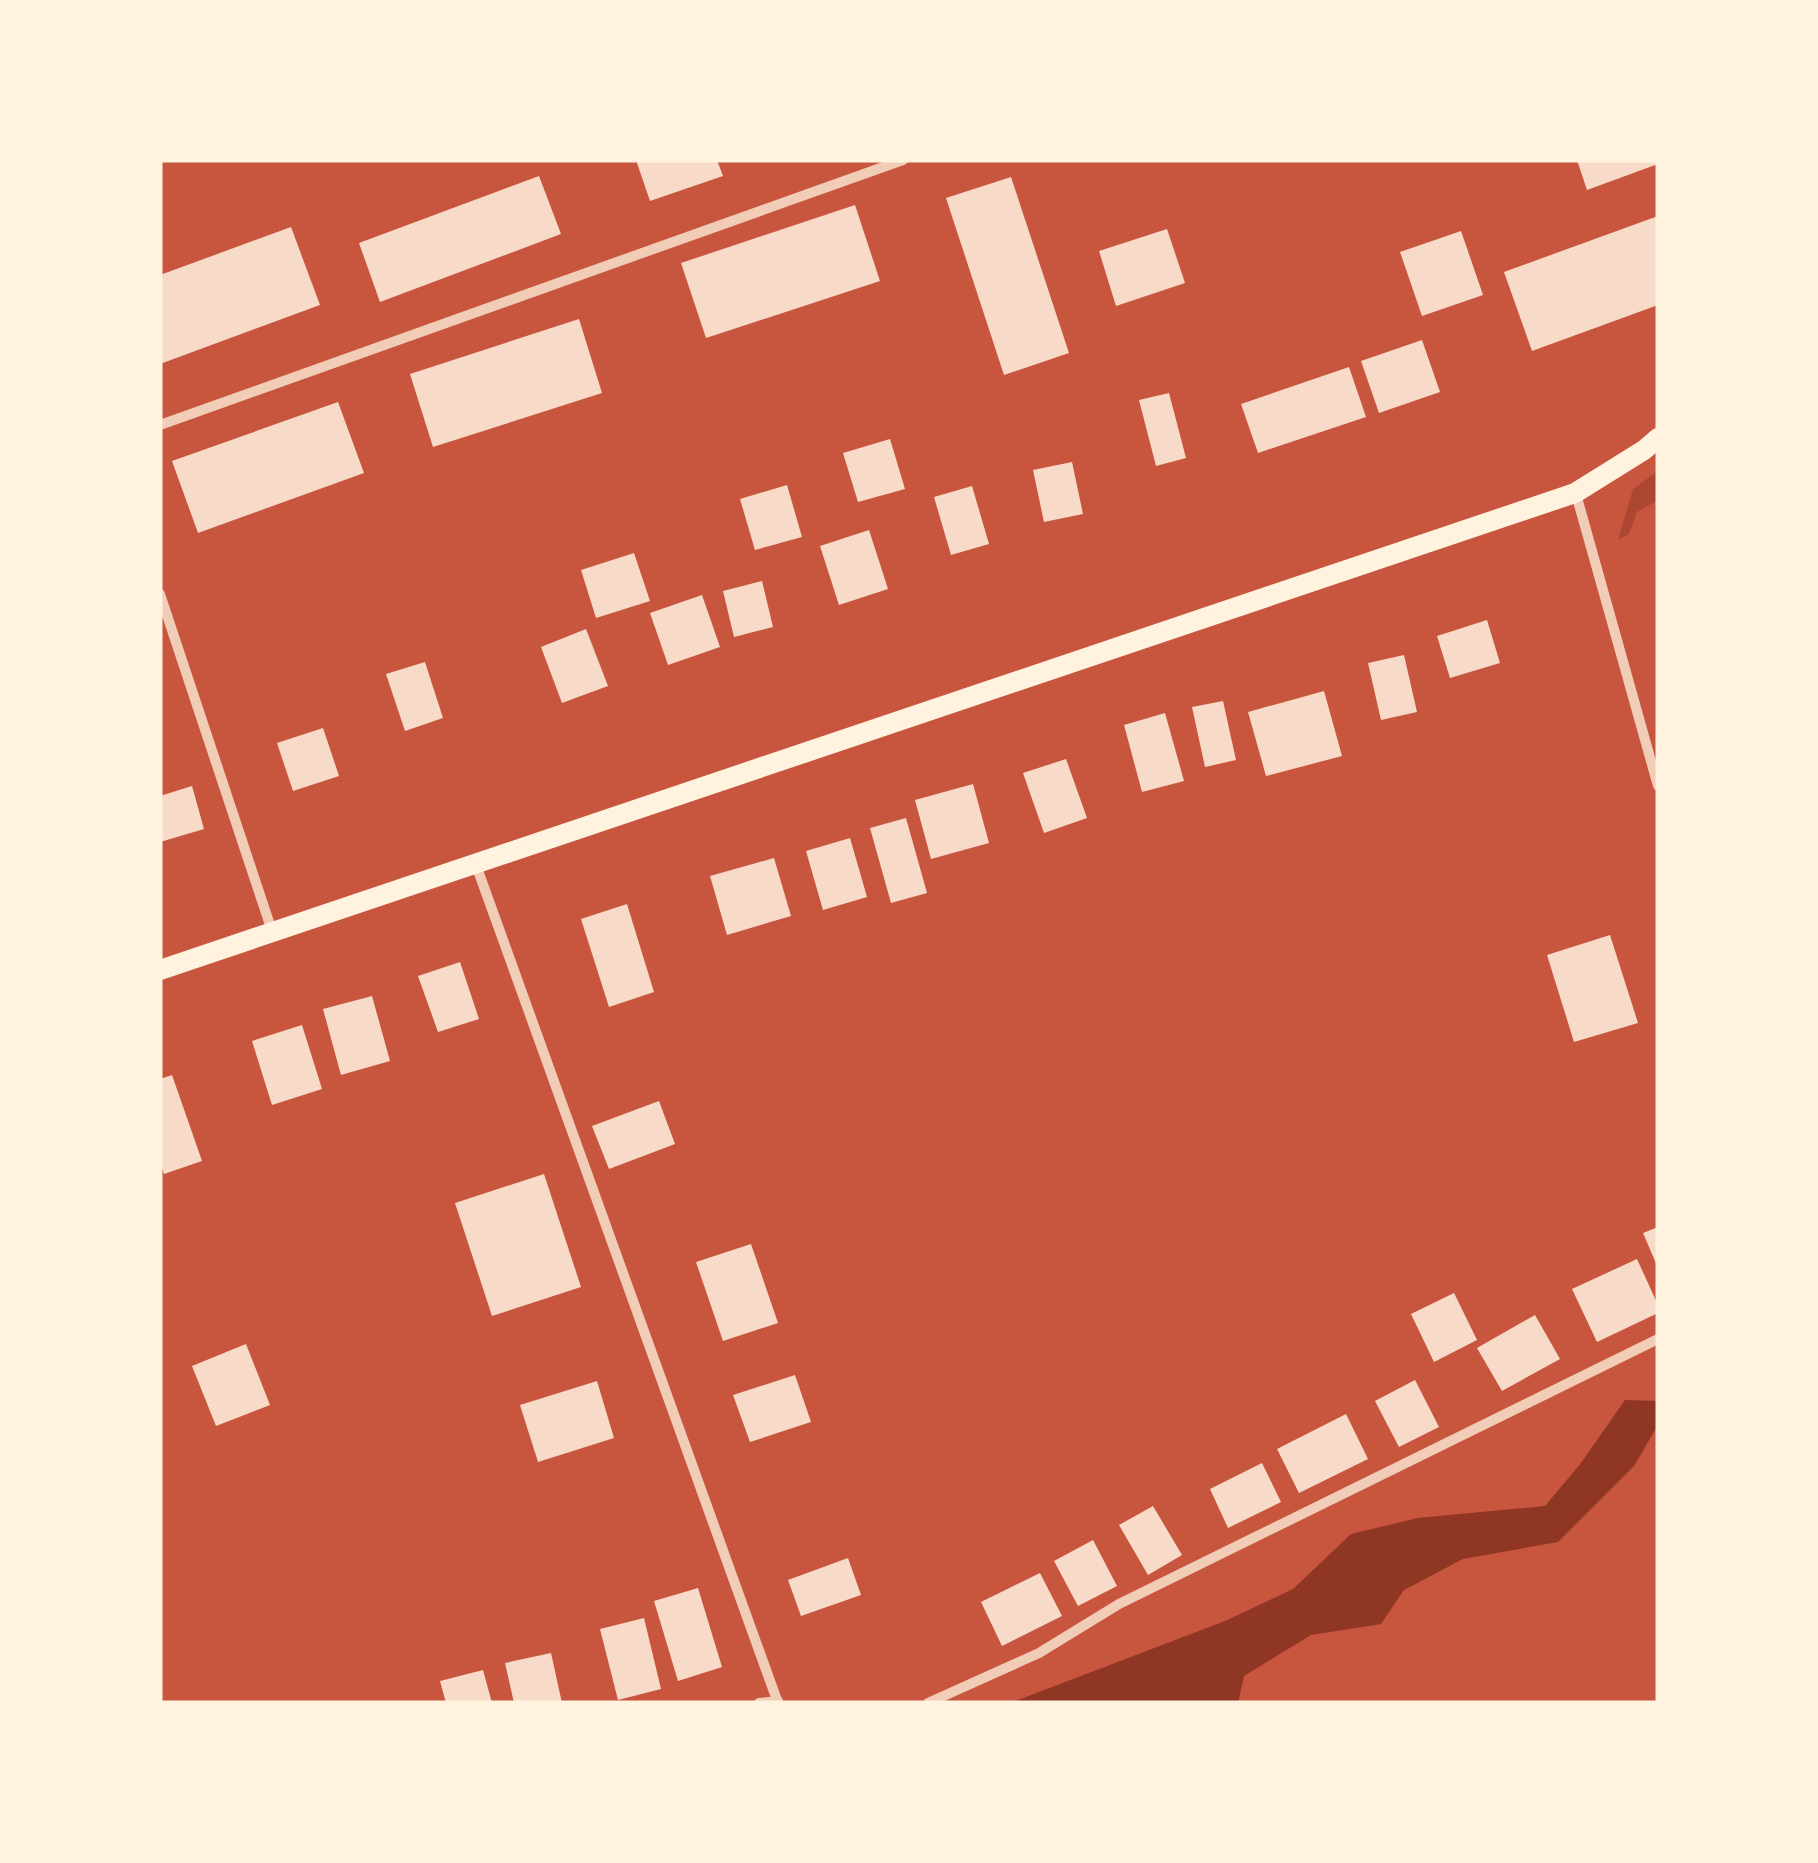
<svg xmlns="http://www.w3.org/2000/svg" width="1818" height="1863" font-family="'Roboto Condensed',sans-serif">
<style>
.green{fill:#ae4732}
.water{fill:#8f3625}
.building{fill:#f7dbc8}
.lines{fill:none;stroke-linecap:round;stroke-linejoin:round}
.minor{stroke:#f1ccb7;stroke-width:10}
.secondary{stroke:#fff3e0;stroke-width:20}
</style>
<rect width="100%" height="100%" fill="#c8553d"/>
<path class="green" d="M1658 471V503L1656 501 1637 512 1629 534 1618 540 1633 489Z"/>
<path class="water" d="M1625 1400 1658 1401V1425L1634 1466 1558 1542 1463 1559 1404 1590 1381 1624 1311 1635 1244 1676 1238 1703H1010L1225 1621 1293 1589 1351 1534 1418 1518 1545 1506 1581 1463Z"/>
<g class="building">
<path d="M636 160H717L723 176 650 201Z"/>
<path d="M1577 160H1658V164L1587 190Z"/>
<path d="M539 176 561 234 380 302 359 243Z"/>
<path d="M1011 177 1069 353 1004 375 946 198Z"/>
<path d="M855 205 880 281 706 338 681 263Z"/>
<path d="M1658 216V305L1532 351 1504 272Z"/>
<path d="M291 227 320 305 160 364V275Z"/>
<path d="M1167 229 1185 283 1116 306 1099 251Z"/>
<path d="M1461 231 1483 295 1422 316 1400 252Z"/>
<path d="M579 319 602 393 433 447 410 374Z"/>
<path d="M1422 340 1440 392 1379 413 1361 361Z"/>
<path d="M1349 367 1366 417 1258 453 1241 404Z"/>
<path d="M1169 393 1186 458 1156 466 1139 400Z"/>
<path d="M338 402 364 473 198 533 172 461Z"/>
<path d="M890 439 905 489 858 502 843 453Z"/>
<path d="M1072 462 1083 514 1044 522 1033 470Z"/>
<path d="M787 485 802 537 755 550 740 499Z"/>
<path d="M972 486 989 544 951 555 934 497Z"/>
<path d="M869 530 888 589 839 605 820 546Z"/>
<path d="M634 553 650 601 596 618 581 570Z"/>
<path d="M762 581 773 627 734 637 723 591Z"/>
<path d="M702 595 720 647 668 665 650 613Z"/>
<path d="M1487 620 1500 663 1450 678 1437 636Z"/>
<path d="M586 629 608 686 562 703 541 647Z"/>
<path d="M1404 655 1417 712 1381 720 1368 663Z"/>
<path d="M425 662 443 718 405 731 386 674Z"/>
<path d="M1324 691 1342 756 1266 776 1248 712Z"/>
<path d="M1223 701 1236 760 1205 767 1192 707Z"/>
<path d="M1165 713 1184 781 1142 792 1124 725Z"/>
<path d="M323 728 339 776 293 791 277 743Z"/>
<path d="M1066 759 1087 818 1044 833 1023 773Z"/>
<path d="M973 784 989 843 931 859 915 800Z"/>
<path d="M192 786 204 829 160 842V796Z"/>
<path d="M906 818 927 893 891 903 870 828Z"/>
<path d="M850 838 867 897 823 910 806 851Z"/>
<path d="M774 858 791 916 727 935 710 876Z"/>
<path d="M627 904 654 992 609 1007 581 919Z"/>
<path d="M1610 935 1638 1023 1574 1042 1547 955Z"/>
<path d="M460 962 479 1019 438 1032 418 976Z"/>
<path d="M372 996 390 1061 341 1075 323 1009Z"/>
<path d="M302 1025 322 1089 272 1105 252 1041Z"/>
<path d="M172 1075 202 1161 164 1174 160 1162V1079Z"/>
<path d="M659 1101 675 1144 609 1169 592 1126Z"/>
<path d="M544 1174 581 1287 492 1316 455 1203Z"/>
<path d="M1658 1227V1268L1643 1233Z"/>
<path d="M751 1244 778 1323 723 1341 696 1262Z"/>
<path d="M1637 1259 1658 1305V1313L1597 1342 1572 1289Z"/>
<path d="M1454 1293 1477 1340 1434 1362 1411 1314Z"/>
<path d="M1535 1315 1560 1359 1502 1391 1477 1348Z"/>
<path d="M246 1344 270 1405 216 1426 192 1366Z"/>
<path d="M795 1375 811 1422 750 1442 733 1395Z"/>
<path d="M1415 1380 1439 1427 1399 1447 1375 1401Z"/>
<path d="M597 1381 614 1438 538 1462 520 1405Z"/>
<path d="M1346 1414 1368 1459 1299 1493 1277 1449Z"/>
<path d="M1262 1463 1281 1502 1228 1528 1210 1489Z"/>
<path d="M1153 1506 1182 1555 1148 1575 1119 1525Z"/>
<path d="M1093 1540 1117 1586 1078 1606 1054 1561Z"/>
<path d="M848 1558 861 1595 801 1616 788 1580Z"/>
<path d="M1040 1573 1062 1616 1002 1646 981 1602Z"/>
<path d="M698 1588 722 1667 678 1681 654 1601Z"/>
<path d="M644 1618 661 1689 618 1700 600 1629Z"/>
<path d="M551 1653 562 1703H514L505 1663Z"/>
<path d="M483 1670 492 1703H446L440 1681Z"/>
</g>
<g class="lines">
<g class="minor">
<path d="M160 425 903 160"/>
<path d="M1576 494 1658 786"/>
<path d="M160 594 272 931"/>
<path d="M476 865 778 1703"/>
<path d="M759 1703 778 1701"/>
<path d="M928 1703 1039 1653 1119 1604 1658 1339"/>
</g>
<path class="secondary" d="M160 970 1575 493 1644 450 1658 438"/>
</g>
<rect width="1818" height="1863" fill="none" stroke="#fff3e0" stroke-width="325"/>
</svg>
